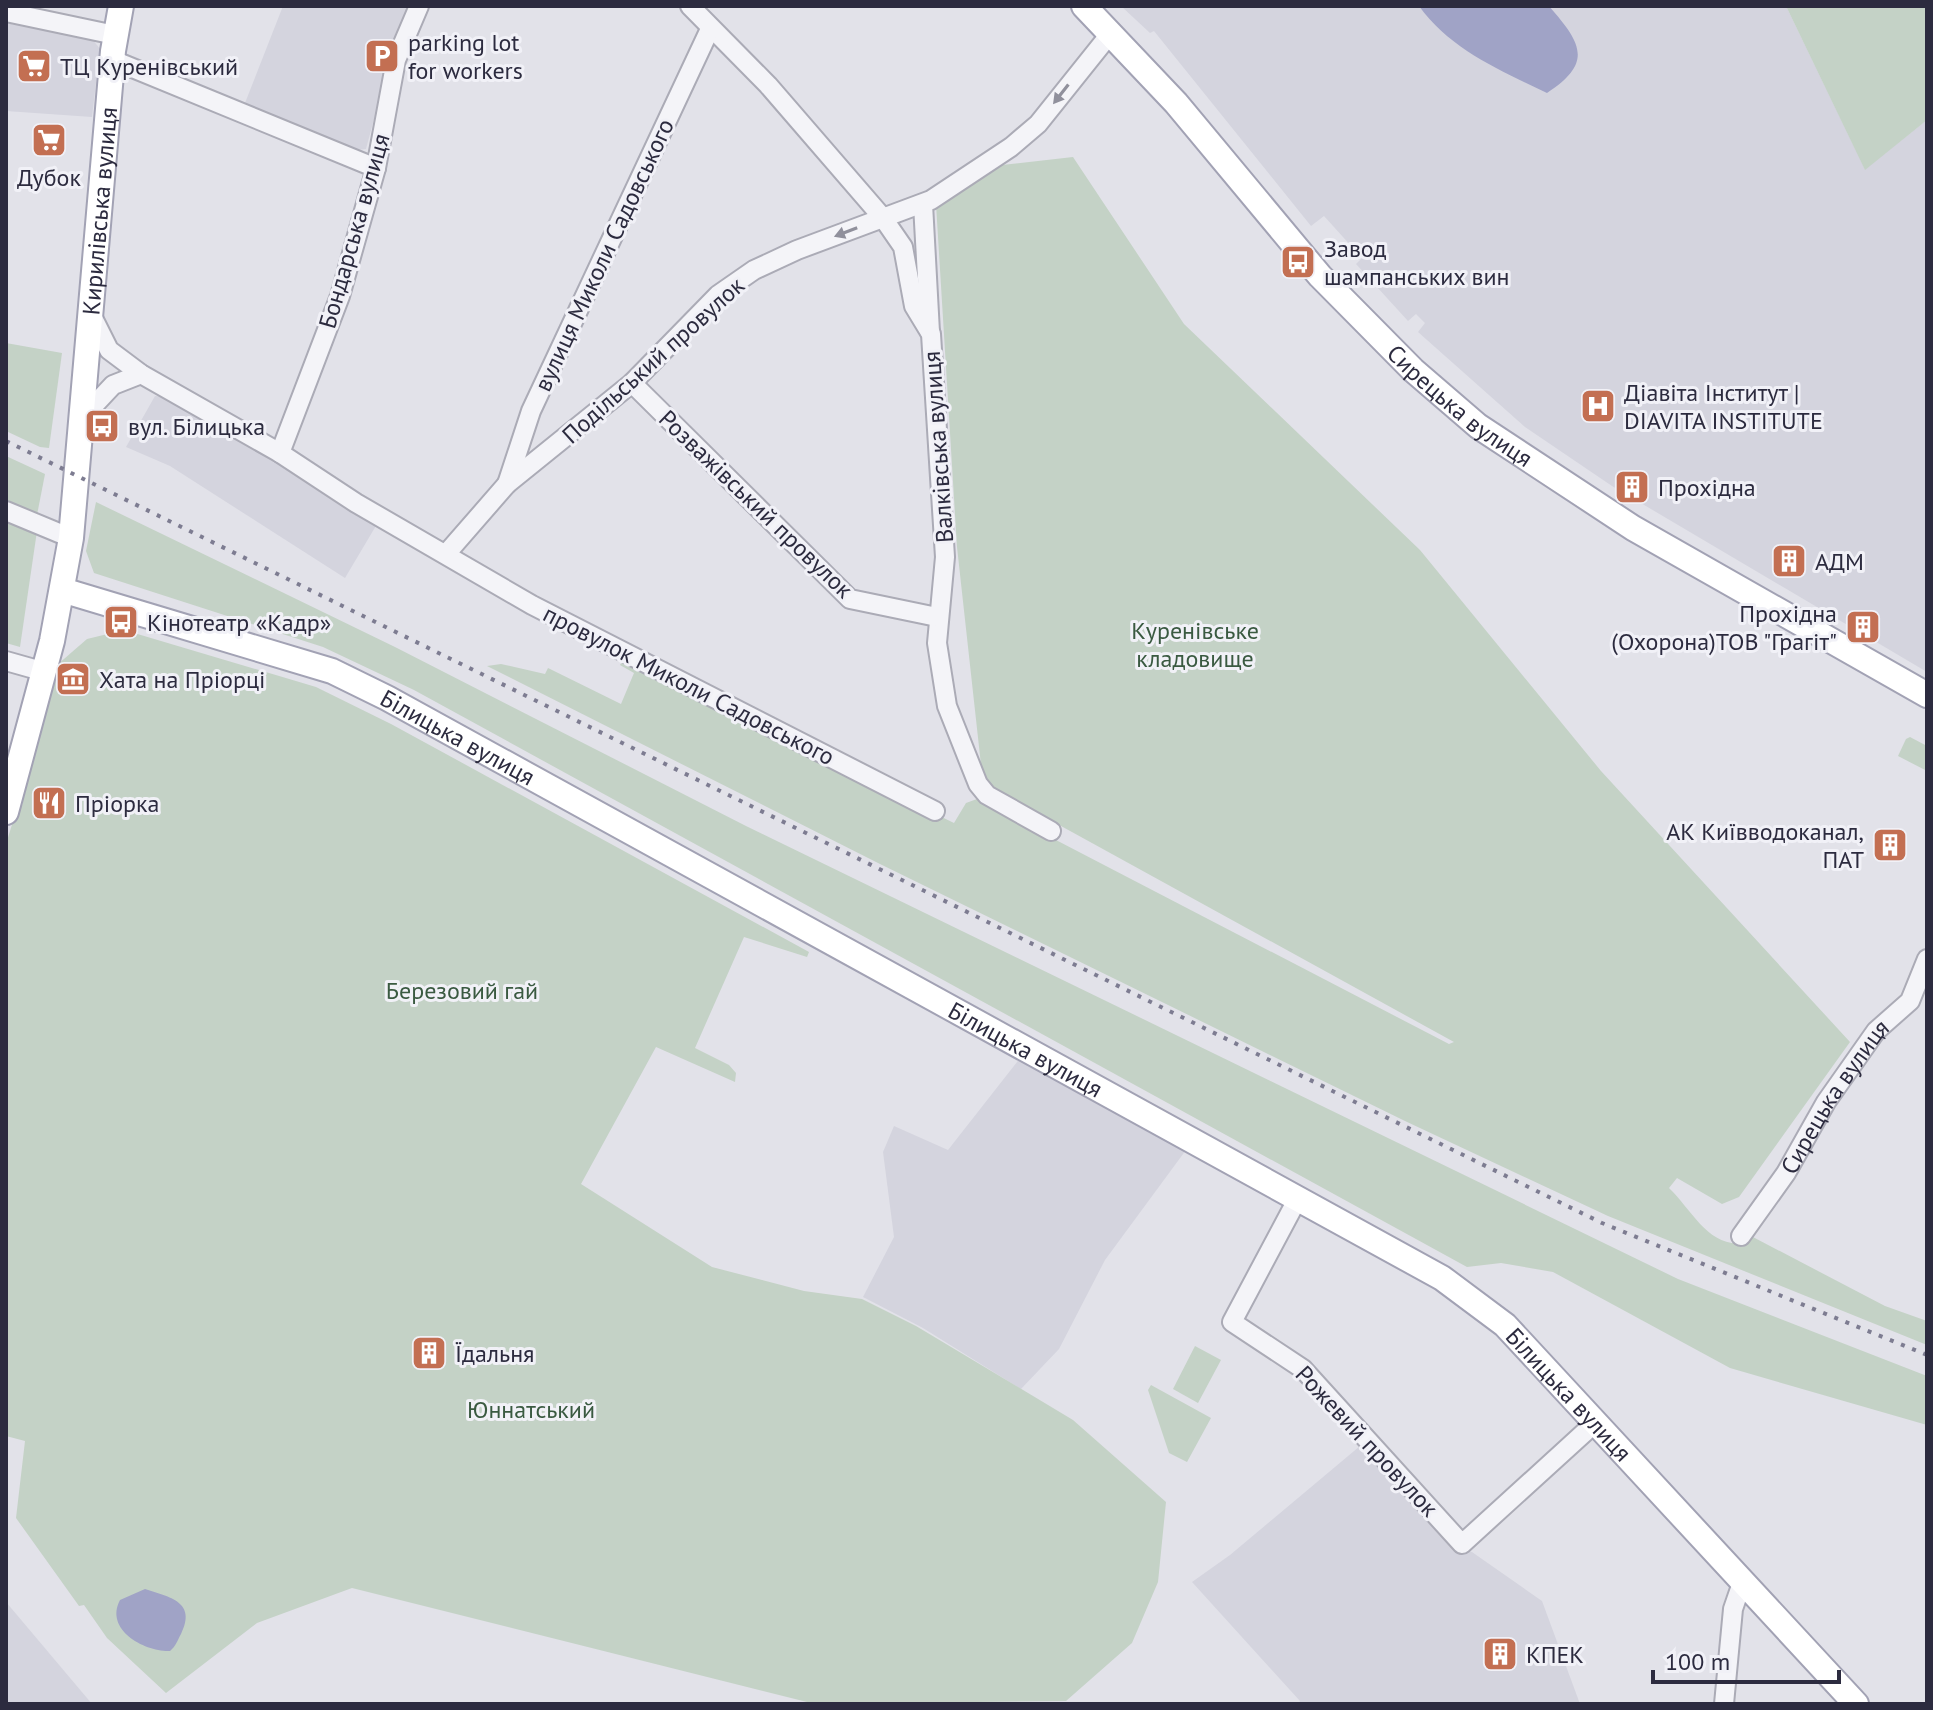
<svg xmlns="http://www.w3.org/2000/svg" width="1933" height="1710" font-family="'PT Sans',sans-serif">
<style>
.built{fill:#d4d4de}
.green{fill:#c4d2c6}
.water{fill:#a0a3c6}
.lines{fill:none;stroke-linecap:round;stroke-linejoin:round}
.minor-casing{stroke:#ababb6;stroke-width:22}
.major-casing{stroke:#a2a2b4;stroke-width:28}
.minor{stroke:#f4f4f8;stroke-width:18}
.major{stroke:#fff;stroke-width:24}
.rail{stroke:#7d7c91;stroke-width:4;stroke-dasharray:4 8;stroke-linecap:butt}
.oneway{fill:#90909c}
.labels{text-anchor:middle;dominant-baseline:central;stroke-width:6;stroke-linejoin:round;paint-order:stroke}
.poi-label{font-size:24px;fill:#2c2b3f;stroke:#f1f1f7;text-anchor:start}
.street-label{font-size:24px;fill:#2c2b3f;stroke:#f1f1f7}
.park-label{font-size:24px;fill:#3a5a41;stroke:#f1f1f7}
</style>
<rect width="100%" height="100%" fill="#e2e2e9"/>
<g class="built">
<path d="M283 6H412L389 63 366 149 356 150 245 103Z"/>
<path d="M1121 6H1786L1865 169 1927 120V672L1612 486 1525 427 1418 332 1425 323 1416 314 1408 321 1356 264 1362 258 1324 216 1311 226 1154 31 1150 33Z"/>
<path d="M6 23 93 40 100 49 92 117 6 111Z"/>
<path d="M155 396 175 397 380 519 345 578 170 466 126 447Z"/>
<path d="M1021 1057 1186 1150 1105 1260 1059 1349 1021 1389 923 1328 863 1297 894 1237 883 1152 894 1126 948 1150Z"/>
<path d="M1360 1446 1463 1550 1472 1552 1542 1601 1580 1704H1299L1300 1701 1192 1582 1230 1555Z"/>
<path d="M6 1602 92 1704H6Z"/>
</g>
<g class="green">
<path d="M1786 6H1927V120L1865 170Z"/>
<path d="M1073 157 1184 324 1420 550 1601 771 1850 1042 1739 1197 1722 1204 1677 1178 1669 1188C1693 1211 1710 1251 1748 1242L1751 1236 1885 1306 1927 1321V1345L1608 1216 1405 1121 880 864 487 666 501 664 545 674 548 668 621 704 634 673 620 665 622 662 954 823 966 803 977 799 1449 1044 1454 1042 983 783 957 547 936 204 1002 165Z"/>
<path d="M6 343 62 353 49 448 40 447 6 431Z"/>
<path d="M6 456 45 474 37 515 6 501Z"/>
<path d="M96 502 395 647 746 826 1678 1279 1927 1376V1425L1730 1368 1553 1272 1501 1263 1467 1267 414 690 323 647 94 573 86 551Z"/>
<path d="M6 517 37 531 20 647 6 643Z"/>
<path d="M124 630 316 687 391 724 809 952 807 957 744 937 695 1048 729 1065 736 1073 735 1082 656 1047 581 1184 712 1267 804 1291 862 1299 916 1326 1073 1420 1166 1502 1158 1582 1132 1643 1066 1701 815 1704 352 1588 257 1623 166 1693 107 1638 84 1605 79 1606 16 1518 25 1441 6 1436V844L18 805 22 806 23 800 20 797 57 665 87 639Z"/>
<path d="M1910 737 1927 746V771L1898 756 1906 739Z"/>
<path d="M1195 1346 1221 1360 1198 1403 1173 1389Z"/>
<path d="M1151 1385 1211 1418 1187 1462 1169 1453 1148 1390Z"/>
</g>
<g class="water">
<path d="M1419 6H1549C1581 43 1594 62 1547 93 1499 70 1450 49 1419 6Z"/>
<path d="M145 1589C170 1597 197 1602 181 1634 177 1641 176 1646 170 1651 145 1652 104 1630 120 1600Z"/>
</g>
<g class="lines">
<g class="minor-casing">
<g id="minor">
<path d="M690 6 768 85 883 218 903 247 914 306 931 334 945 557 937 643 947 706 978 784 987 795 1051 831"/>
<path d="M6 12 115 35"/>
<path d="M113 60 376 168"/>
<path d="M923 204 930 332"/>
<path d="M92 316 109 350 141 374 280 453 356 503 532 605 935 811"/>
<path d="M632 383 850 599 937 617"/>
<path d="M83 417 113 385 141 374"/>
<path d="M280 453 340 296 376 168 396 60 419 6"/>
<path d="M507 484 531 411 710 29"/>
<path d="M6 511 71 538"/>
<path d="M446 554 507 484 632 383 718 295 754 270 797 250 931 200 1011 147 1038 124 1110 34"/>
<path d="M6 661 45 672"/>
<path d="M1298 1198 1232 1322 1303 1369 1462 1544 1596 1422"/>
<path id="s1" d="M1741 1236 1786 1173 1826 1102 1876 1031 1910 1001 1927 959"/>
<path d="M1724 1704 1733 1609 1743 1580"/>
</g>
</g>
<g class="major-casing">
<g id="major">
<path id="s2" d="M1084 6 1176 103 1320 276 1413 370 1478 426 1633 528 1927 695"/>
<path id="s3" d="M62 590 332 671 387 698 1442 1278 1505 1325 1856 1704"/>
<path id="s4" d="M6 812 52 641 71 538 113 51 121 6"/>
</g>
</g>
<use href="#minor" class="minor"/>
<use href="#major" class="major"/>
<path class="rail" d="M6 441 1602 1223 1927 1355"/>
</g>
<defs><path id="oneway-solid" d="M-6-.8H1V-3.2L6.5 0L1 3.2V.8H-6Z" transform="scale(2)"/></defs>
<g class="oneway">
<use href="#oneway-solid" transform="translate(1061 94) rotate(128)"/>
<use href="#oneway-solid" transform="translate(846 232) rotate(159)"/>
</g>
<defs>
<g id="parking-square" transform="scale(1.8)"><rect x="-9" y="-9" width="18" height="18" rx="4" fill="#c36f52" stroke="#f1f1f7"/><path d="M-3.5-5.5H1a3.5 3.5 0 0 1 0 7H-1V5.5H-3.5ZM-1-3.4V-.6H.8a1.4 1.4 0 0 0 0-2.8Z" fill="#fff"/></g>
<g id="supermarket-square" transform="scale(1.8)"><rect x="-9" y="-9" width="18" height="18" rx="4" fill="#c36f52" stroke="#f1f1f7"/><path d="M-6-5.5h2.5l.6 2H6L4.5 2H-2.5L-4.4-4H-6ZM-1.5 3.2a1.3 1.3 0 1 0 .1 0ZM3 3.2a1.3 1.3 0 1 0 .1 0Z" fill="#fff"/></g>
<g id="bus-square" transform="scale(1.8)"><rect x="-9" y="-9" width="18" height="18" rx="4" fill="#c36f52" stroke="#f1f1f7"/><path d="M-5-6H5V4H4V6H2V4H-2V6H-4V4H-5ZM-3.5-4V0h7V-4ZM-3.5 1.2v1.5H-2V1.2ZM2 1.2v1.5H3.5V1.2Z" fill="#fff"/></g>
<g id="hospital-square" transform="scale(1.8)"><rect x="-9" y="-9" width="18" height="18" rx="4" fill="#c36f52" stroke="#f1f1f7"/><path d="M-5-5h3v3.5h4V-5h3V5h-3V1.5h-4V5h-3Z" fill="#fff"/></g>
<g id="building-square" transform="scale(1.8)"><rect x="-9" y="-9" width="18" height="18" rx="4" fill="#c36f52" stroke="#f1f1f7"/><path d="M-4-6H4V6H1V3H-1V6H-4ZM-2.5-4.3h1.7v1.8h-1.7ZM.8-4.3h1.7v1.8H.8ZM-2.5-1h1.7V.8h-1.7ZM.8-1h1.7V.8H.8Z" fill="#fff"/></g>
<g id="museum-square" transform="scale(1.8)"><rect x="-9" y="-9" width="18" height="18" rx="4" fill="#c36f52" stroke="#f1f1f7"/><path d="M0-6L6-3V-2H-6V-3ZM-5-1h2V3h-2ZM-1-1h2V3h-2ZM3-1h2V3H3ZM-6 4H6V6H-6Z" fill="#fff"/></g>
<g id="restaurant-square" transform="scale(1.8)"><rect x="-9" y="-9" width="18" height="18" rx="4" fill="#c36f52" stroke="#f1f1f7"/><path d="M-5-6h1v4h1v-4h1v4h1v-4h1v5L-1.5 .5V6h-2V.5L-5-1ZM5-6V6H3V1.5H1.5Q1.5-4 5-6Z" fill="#fff"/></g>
</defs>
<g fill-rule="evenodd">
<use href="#parking-square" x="382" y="56"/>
<use href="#supermarket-square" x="34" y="66"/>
<use href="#supermarket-square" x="49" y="140"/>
<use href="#bus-square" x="1298" y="262"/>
<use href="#hospital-square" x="1598" y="406"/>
<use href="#bus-square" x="102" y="426"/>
<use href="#building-square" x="1632" y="487"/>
<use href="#building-square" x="1789" y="561"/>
<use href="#bus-square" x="121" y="622"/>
<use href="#building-square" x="1863" y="627"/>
<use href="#museum-square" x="73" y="679"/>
<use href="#restaurant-square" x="49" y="803"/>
<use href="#building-square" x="1890" y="845"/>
<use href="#building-square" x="429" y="1353"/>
<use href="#building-square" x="1500" y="1654"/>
</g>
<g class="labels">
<g class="poi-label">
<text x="408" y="42">parking lot<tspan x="408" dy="28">for workers</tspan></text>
<text x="60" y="66">ТЦ Куренівський</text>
<text x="49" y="177" text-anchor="middle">Дубок</text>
<text x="1324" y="248">Завод<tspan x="1324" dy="28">шампанських вин</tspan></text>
<text x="1624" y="392">Діавіта Інститут |<tspan x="1624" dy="28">DIAVITA INSTITUTE</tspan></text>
<text x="128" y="426">вул. Білицька</text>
<text x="1658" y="487">Прохідна</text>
<text x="1815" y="561">АДМ</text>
<text x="1837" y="613" text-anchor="end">Прохідна<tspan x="1837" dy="28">(Охорона)ТОВ "Грагіт"</tspan></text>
<text x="147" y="622">Кінотеатр «Кадр»</text>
<text x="99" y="679">Хата на Пріорці</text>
<text x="75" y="803">Пріорка</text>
<text x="1864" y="831" text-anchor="end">АК Київводоканал,<tspan x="1864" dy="28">ПАТ</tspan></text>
<text x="455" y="1353">Їдальня</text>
<text x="1526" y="1654">КПЕК</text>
</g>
<g class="street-label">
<text stroke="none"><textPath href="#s4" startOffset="610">Кирилівська вулиця</textPath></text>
<text transform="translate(354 231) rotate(-74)">Бондарська вулиця</text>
<text transform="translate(604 255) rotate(-65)">вулиця Миколи Садовського</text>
<text transform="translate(653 360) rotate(-42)">Подільський провулок</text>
<text stroke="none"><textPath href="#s2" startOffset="550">Сирецька вулиця</textPath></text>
<text transform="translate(938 447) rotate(-94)">Валківська вулиця</text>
<text transform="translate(756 504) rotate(44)">Розважівський провулок</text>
<text transform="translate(689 685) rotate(27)">провулок Миколи Садовського</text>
<text stroke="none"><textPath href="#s3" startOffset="424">Білицька вулиця</textPath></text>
<text stroke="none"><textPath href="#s3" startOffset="1072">Білицька вулиця</textPath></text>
<text stroke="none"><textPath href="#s1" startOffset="168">Сирецька вулиця</textPath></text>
<text stroke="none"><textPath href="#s3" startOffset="1720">Білицька вулиця</textPath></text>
<text transform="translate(1367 1441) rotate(47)">Рожевий провулок</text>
</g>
<g class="park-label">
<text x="1195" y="630">Куренівське<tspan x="1195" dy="28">кладовище</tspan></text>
<text x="462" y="990">Березовий гай</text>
<text x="531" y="1409">Юннатський</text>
</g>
</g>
<rect width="1933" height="1710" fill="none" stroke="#2c2b3f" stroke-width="16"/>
<path d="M1653 1670v12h186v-12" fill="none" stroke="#2c2b3f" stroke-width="4"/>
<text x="1665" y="1670" font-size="24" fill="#2c2b3f" stroke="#f1f1f7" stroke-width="6" paint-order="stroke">100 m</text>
</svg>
